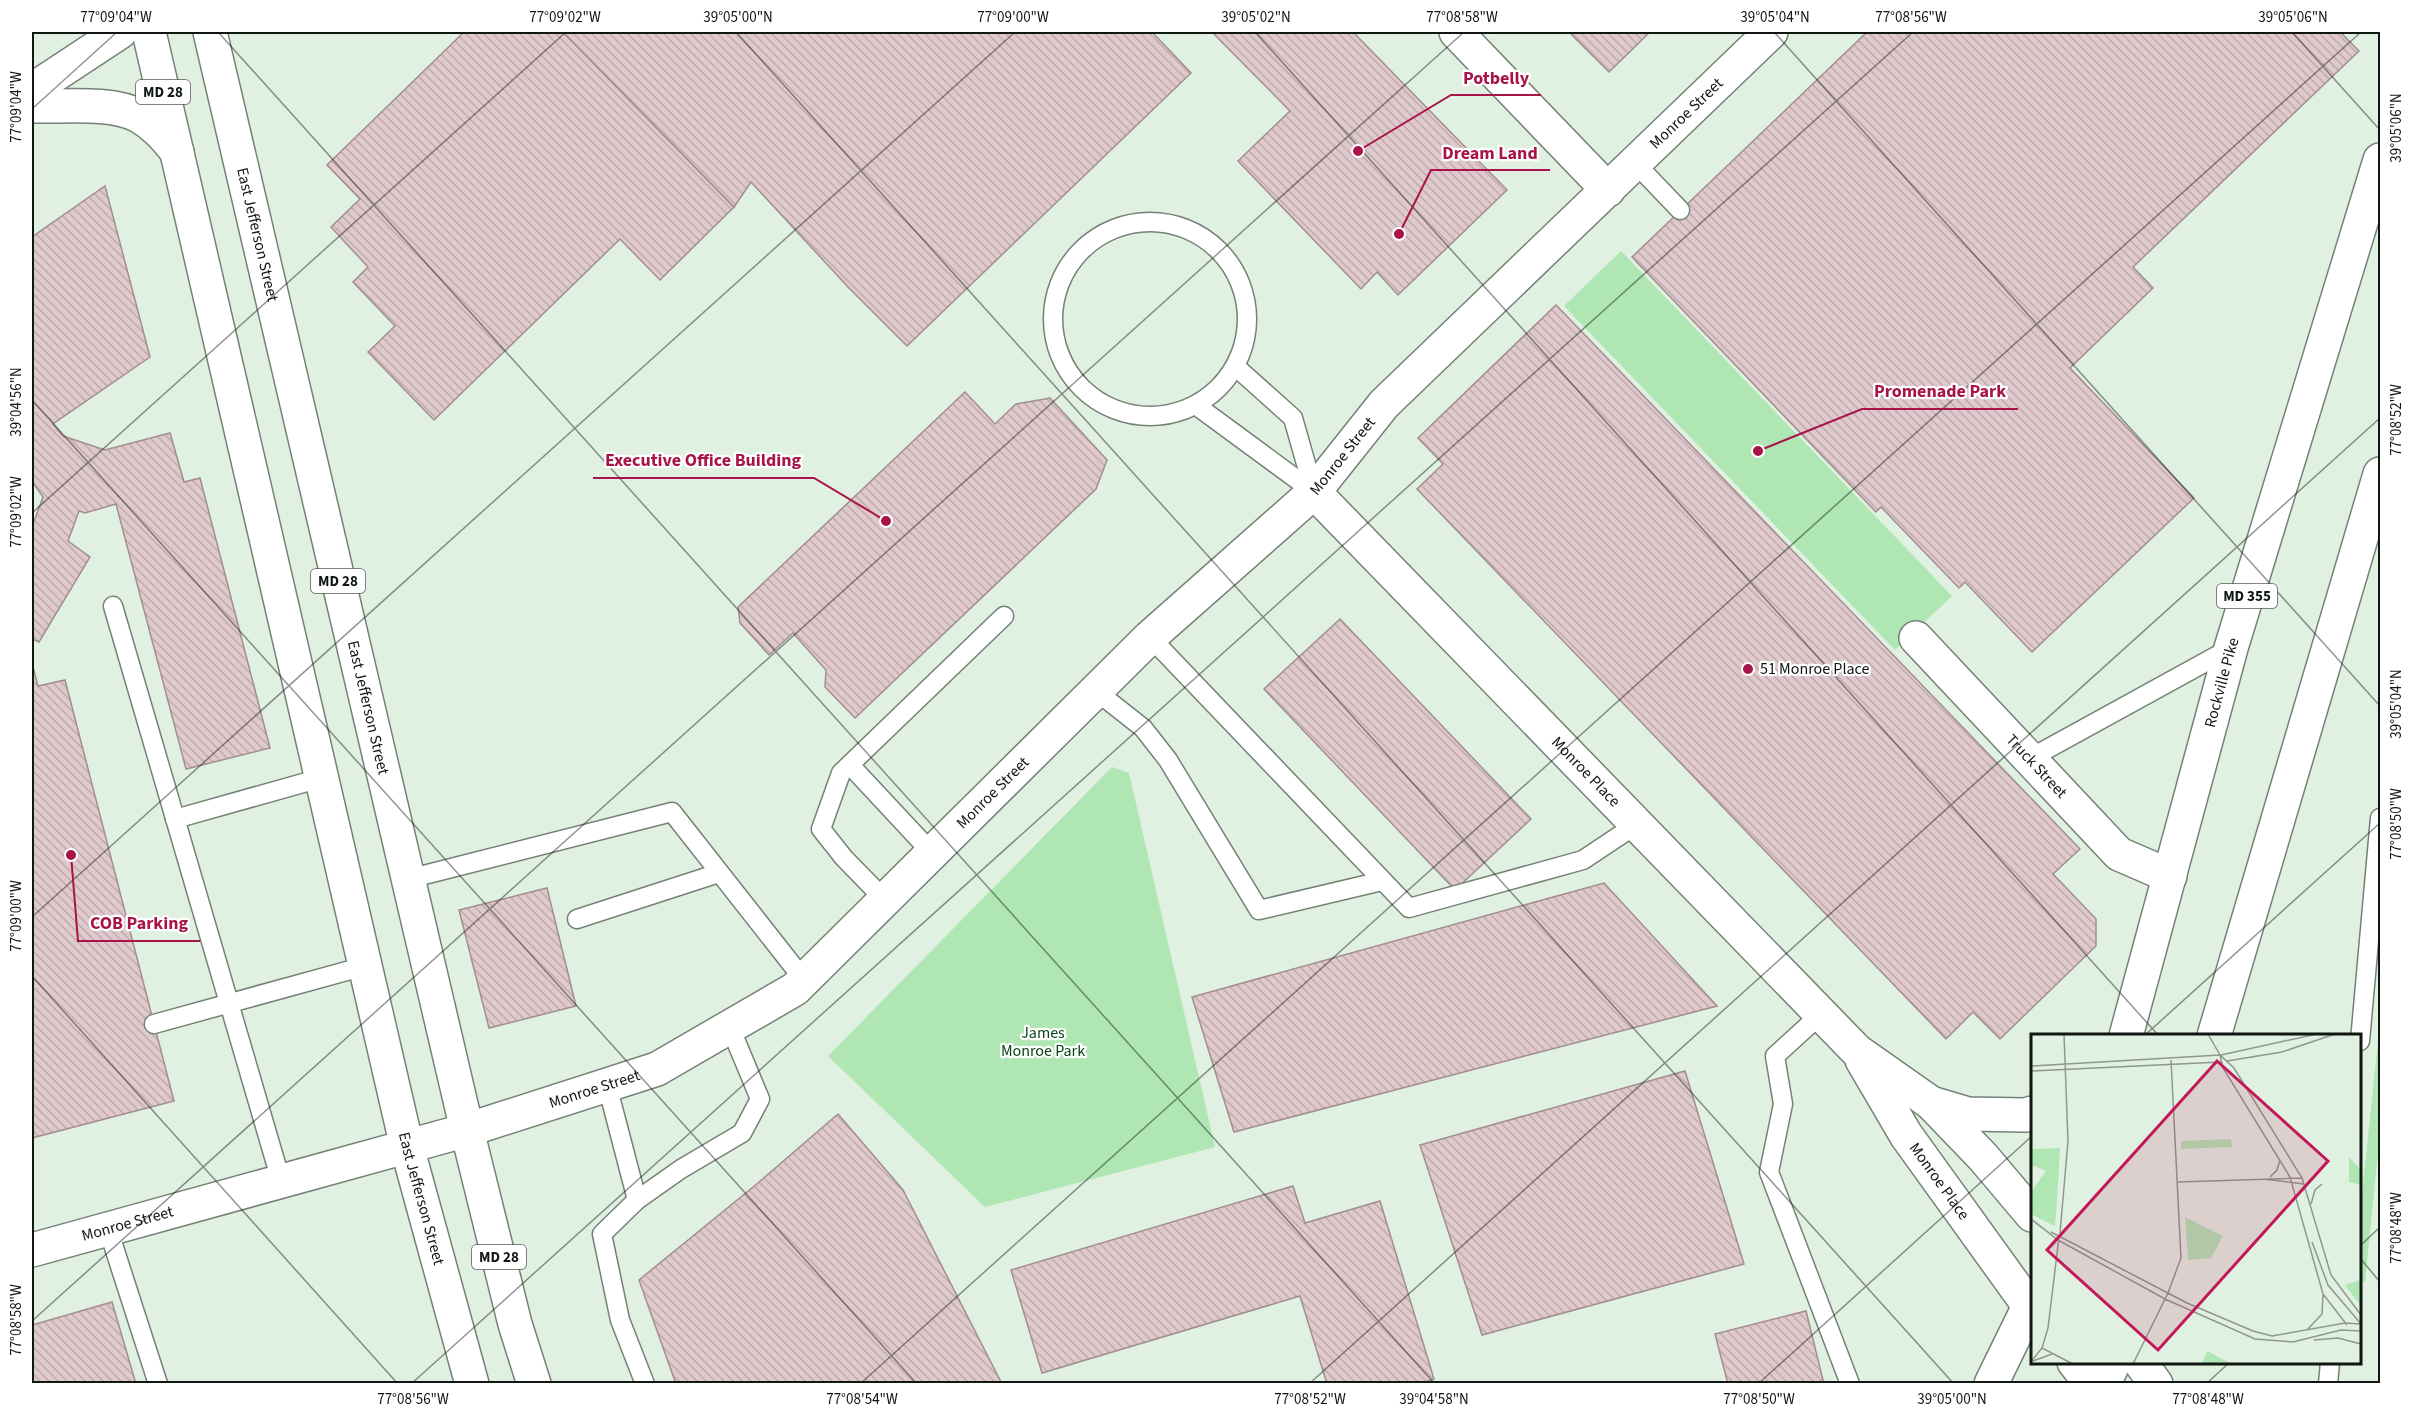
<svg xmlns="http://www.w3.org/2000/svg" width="2412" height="1415" font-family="'Source Sans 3',sans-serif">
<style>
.green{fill:#b0e6b3}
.building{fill:url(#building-back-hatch);stroke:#a28d90;stroke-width:1.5}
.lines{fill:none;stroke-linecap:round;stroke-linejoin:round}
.service-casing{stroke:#748275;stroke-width:21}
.minor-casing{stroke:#748275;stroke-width:36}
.tertiary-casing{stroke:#748275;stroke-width:36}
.secondary-casing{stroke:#748275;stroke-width:36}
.primary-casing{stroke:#748275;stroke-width:36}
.service{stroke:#fff;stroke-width:18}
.minor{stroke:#fff;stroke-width:33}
.tertiary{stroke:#fff;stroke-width:33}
.secondary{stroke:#fff;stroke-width:33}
.primary{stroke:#fff;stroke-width:33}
.ticks{fill:none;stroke:#101611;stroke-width:1.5;stroke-opacity:0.45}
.poi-dot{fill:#a81449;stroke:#fff;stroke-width:2}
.labels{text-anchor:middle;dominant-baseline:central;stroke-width:4.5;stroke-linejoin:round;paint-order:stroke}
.shield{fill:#fff;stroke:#585c58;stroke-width:1.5}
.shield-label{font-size:15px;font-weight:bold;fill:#101611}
.street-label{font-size:16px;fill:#101611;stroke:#fff}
.poi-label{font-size:16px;fill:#101611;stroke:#fff;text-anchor:start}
.park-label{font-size:16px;fill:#0b4417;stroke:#fff}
.inset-road{fill:none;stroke:#8d998e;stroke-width:1.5}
.view{fill:#c2185b;fill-opacity:0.15;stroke:#c2185b;stroke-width:3}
.inset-edge{fill:none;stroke:#101611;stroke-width:3}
.leader{fill:none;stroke:#a81449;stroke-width:2}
.callout-dot{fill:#a81449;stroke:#fff;stroke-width:2}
.callout-label{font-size:18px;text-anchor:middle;font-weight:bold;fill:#a81449;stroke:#fff;stroke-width:4.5;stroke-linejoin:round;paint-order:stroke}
.neatline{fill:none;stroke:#101611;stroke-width:2}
.ticks-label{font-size:15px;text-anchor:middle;fill:#101611}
</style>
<defs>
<pattern id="building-back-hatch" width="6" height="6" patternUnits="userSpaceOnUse" patternTransform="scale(1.5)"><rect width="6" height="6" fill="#dfc9cc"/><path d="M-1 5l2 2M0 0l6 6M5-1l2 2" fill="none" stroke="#beacae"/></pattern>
</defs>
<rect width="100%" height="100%" fill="#e0f0e1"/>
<g class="green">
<path d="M1621 251 1952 596 1895 650 1564 306Z"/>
<path d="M1112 767 1129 773 1215 1147 985 1207 828 1056Z"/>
<path d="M2380 1022V1133L2365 1282H2360V1213Z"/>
</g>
<g class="building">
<path d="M464 32H563L734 207 660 280 620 239 434 420 368 352 395 326 353 282 368 267 331 227 360 199 327 165Z"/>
<path d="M563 32H1152L1191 73 907 346 848 287 751 182 734 207Z"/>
<path d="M1212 32H1353L1507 190 1398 295 1377 272 1361 289 1238 161 1290 111Z"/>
<path d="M1569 32H1650L1609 72Z"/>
<path d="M1867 32H2340L2359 51 2133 267 2153 288 2070 368 2194 498 2032 652 1965 582 1959 588 1881 507 1876 512 1632 257Z"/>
<path d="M105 186 150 357 53 424 63 436 105 450 170 433 184 482 200 478 270 748 186 769 116 504 85 513 79 511 68 541 90 557 39 642 32 639V527L43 497 32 481V237Z"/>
<path d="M1556 305 2080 849 2053 874 2096 919V946L2000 1039 1973 1012 1946 1039 1417 489 1443 464 1418 438Z"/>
<path d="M965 392 995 424 1016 404 1050 398 1107 460 1096 489 855 718 825 687 826 670 793 633 769 655 740 623 738 607Z"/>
<path d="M1340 619 1531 819 1455 890 1264 689Z"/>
<path d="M32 663 38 686 65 680 174 1101 32 1138Z"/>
<path d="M1604 883 1717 1006 1234 1132 1192 997Z"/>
<path d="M547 888 576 1006 489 1028 459 910Z"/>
<path d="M1685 1071 1744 1264 1482 1335 1420 1145Z"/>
<path d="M838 1114 903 1190 1002 1384H676L639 1280 758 1183Z"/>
<path d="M1293 1186 1305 1223 1380 1201 1434 1379 1420 1384H1327L1300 1296 1042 1373 1011 1270Z"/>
<path d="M112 1302 136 1384H32V1325Z"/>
<path d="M1806 1311 1824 1384H1728L1715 1334Z"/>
</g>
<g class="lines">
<g class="service-casing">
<g id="service">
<path d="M1635 163 1680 210"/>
<circle cx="1150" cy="319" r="97"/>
<path d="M1236 367 1293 418 1314 492"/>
<path d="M1197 406 1314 492"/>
<path d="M113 606 281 1181"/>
<path d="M1150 637 1409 908 1583 860 1637 824"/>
<path d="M1096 691 1143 728 1168 760 1259 910 1382 881"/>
<path d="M2029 759 2231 648"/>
<path d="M850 765 932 853"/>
<path d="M175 819 321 778"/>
<path d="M408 879 672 812 804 980"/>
<path d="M885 900 844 858 821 829 841 773 1004 616"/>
<path d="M577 919 719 873"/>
<path d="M1821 1014 1775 1056 1783 1104 1769 1172 1850 1384"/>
<path d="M154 1024 365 966"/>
<path d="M2360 1041 2380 818"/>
<path d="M607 1085 637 1200"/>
<path d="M108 1229 158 1384"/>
<path d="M645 1384 620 1320 602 1234 637 1200 681 1169 742 1133 760 1099 730 1027"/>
<path d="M2328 1384 2330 1362"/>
</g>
</g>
<g class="minor-casing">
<g id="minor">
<path d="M1456 32 1608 190"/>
<path id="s1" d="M1916 638 2119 854 2170 876"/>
<path d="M2140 1362 2156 1384"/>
</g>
</g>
<g class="tertiary-casing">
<g id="tertiary">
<path id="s2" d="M1314 492 1857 1051 1931 1103 1983 1157 2032 1215"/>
<path id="s3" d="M1862 1060 1906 1135 2032 1310"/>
<path id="s4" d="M32 1250 467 1130 657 1069 795 989 1150 637 1314 492 1384 404 1771 32"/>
<path d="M2074 1362 2091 1384"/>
</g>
</g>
<g class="secondary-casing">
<path id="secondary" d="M32 90 120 32"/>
</g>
<g class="primary-casing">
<g id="primary">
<path id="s5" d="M149 32 407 1147 472 1384"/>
<path id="s6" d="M210 32 467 1130 515 1324 534 1384"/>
<path d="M32 106C62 107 112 101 139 116 155 125 166 138 177 152"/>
<path id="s7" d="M2126 1036 2231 648 2380 160"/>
<path d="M2214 1036 2380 474"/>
<path d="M1931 1103 1968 1114 2026 1115 2032 1113"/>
<path d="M1991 1384 2032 1300"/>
<path d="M2104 1384 2114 1362"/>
</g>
</g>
<use href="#service" class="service"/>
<use href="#minor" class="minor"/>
<use href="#tertiary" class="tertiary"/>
<use href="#secondary" class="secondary"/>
<use href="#primary" class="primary"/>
</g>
<path class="ticks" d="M218 32 1435 1384M736 32 1954 1384M1255 32 2159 1036M1774 32 2380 706M2292 32 2380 130M32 109 117 32M32 400 917 1384M32 513 566 32M32 917 1015 32M32 976 398 1384M2144 1036 2380 823M2360 1246 2380 1227M2360 1258 2380 1282M32 1321 1464 32M411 1384 1913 32M860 1384 2361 32M1309 1384 2380 418M1758 1384 2032 1136M2206 1384 2230 1362"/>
<circle class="poi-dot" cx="1748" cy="669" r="6"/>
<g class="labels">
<g class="shield">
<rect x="136" y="80" width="54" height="24" rx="4.5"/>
<rect x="311" y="569" width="54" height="24" rx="4.5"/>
<rect x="2217" y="584" width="60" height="24" rx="4.5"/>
<rect x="472" y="1245" width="54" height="24" rx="4.5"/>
</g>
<g class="shield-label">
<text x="163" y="92">MD 28</text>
<text x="338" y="581">MD 28</text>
<text x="2247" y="596">MD 355</text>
<text x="499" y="1257">MD 28</text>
</g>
<g class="street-label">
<text stroke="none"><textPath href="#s4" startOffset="2061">Monroe Street</textPath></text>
<text stroke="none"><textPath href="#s6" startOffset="208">East Jefferson Street</textPath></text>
<text stroke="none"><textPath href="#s4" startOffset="1575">Monroe Street</textPath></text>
<text stroke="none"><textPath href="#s7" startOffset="366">Rockville Pike</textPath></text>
<text stroke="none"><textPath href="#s6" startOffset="694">East Jefferson Street</textPath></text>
<text stroke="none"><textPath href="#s1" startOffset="176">Truck Street</textPath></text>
<text stroke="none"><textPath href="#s2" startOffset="390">Monroe Place</textPath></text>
<text stroke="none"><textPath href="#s4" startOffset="1089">Monroe Street</textPath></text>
<text stroke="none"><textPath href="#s4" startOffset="585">Monroe Street</textPath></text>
<text stroke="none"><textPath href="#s3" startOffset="144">Monroe Place</textPath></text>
<text stroke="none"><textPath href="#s5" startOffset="1198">East Jefferson Street</textPath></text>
<text stroke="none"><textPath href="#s4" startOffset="99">Monroe Street</textPath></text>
</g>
<g class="poi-label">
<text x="1760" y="669">51 Monroe Place</text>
</g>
<g class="park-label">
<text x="1043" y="1033">James<tspan x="1043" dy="18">Monroe Park</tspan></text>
</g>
</g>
<g transform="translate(2031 1034)">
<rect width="330" height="330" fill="#e0f0e1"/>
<path d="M200 105 201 113 150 115V107ZM29 114 26 166 24 192 0 180V158L15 137 1 131 0 115ZM318 123 330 136V151L318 148ZM154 183 192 202 180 224 157 226Z" fill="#b0e6b3"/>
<path d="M176 317 201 330H171Z" fill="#b0e6b3"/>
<path d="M330 246V272L314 251Z" fill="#b0e6b3"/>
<path class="inset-road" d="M177 0 189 21 203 34 271 144 300 241 330 281M189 21 192 34 259 143 292 260 316 291M190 21 286 0M196 27 251 18 304 0M0 32 189 21M0 37 190 28M239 143 246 136 249 126M232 145 273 150M147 148 271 144M280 170 284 156 291 150M0 185 27 206 134 265 224 305 262 308 310 296 330 297M20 198 156 269 222 297 241 302 314 289 330 290M29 199 37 107 33 0M281 208 297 251 330 290M276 296 291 280 292 261M283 306 307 304 330 310M11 314 42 330M2 327 21 320M0 328 11 314 17 294 28 203M102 330 137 259 150 224 140 26"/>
<path class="view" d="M186 27 297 127 127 316 16 216Z"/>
<rect width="330" height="330" class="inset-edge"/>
</g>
<path class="leader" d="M1358 151L1451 95H1541M1399 234L1431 170H1550M1758 451L1862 409H2018M886 521L814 478H593M71 855L78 941H200"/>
<g class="callout-dot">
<circle cx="1358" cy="151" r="6"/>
<circle cx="1399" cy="234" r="6"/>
<circle cx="1758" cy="451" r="6"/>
<circle cx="886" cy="521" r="6"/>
<circle cx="71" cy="855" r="6"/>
</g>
<g class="callout-label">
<text x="1496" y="84">Potbelly</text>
<text x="1490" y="159">Dream Land</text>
<text x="1940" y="397">Promenade Park</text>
<text x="703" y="466">Executive Office Building</text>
<text x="139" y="929">COB Parking</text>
</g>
<rect width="2412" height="1415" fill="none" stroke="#ffffff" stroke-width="66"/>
<rect x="33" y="33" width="2346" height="1349" class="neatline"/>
<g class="ticks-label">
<text x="116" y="22">77°09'04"W</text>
<text x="565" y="22">77°09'02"W</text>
<text x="738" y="22">39°05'00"N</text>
<text x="1013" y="22">77°09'00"W</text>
<text x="1256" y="22">39°05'02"N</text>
<text x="1462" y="22">77°08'58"W</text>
<text x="1775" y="22">39°05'04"N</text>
<text x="1911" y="22">77°08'56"W</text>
<text x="2293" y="22">39°05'06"N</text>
<text transform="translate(16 107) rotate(-90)" y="5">77°09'04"W</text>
<text transform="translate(2396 128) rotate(-90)" y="5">39°05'06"N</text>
<text transform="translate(16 402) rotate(-90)" y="5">39°04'56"N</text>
<text transform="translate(2396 420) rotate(-90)" y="5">77°08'52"W</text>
<text transform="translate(16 512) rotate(-90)" y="5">77°09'02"W</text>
<text transform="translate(2396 704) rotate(-90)" y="5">39°05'04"N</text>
<text transform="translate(2396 824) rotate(-90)" y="5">77°08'50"W</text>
<text transform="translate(16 916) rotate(-90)" y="5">77°09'00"W</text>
<text transform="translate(2396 1228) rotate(-90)" y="5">77°08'48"W</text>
<text transform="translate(16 1320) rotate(-90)" y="5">77°08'58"W</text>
<text x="413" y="1404">77°08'56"W</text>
<text x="862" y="1404">77°08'54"W</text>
<text x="1310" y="1404">77°08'52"W</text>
<text x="1434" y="1404">39°04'58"N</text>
<text x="1759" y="1404">77°08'50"W</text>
<text x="1952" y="1404">39°05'00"N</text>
<text x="2208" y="1404">77°08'48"W</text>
</g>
</svg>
